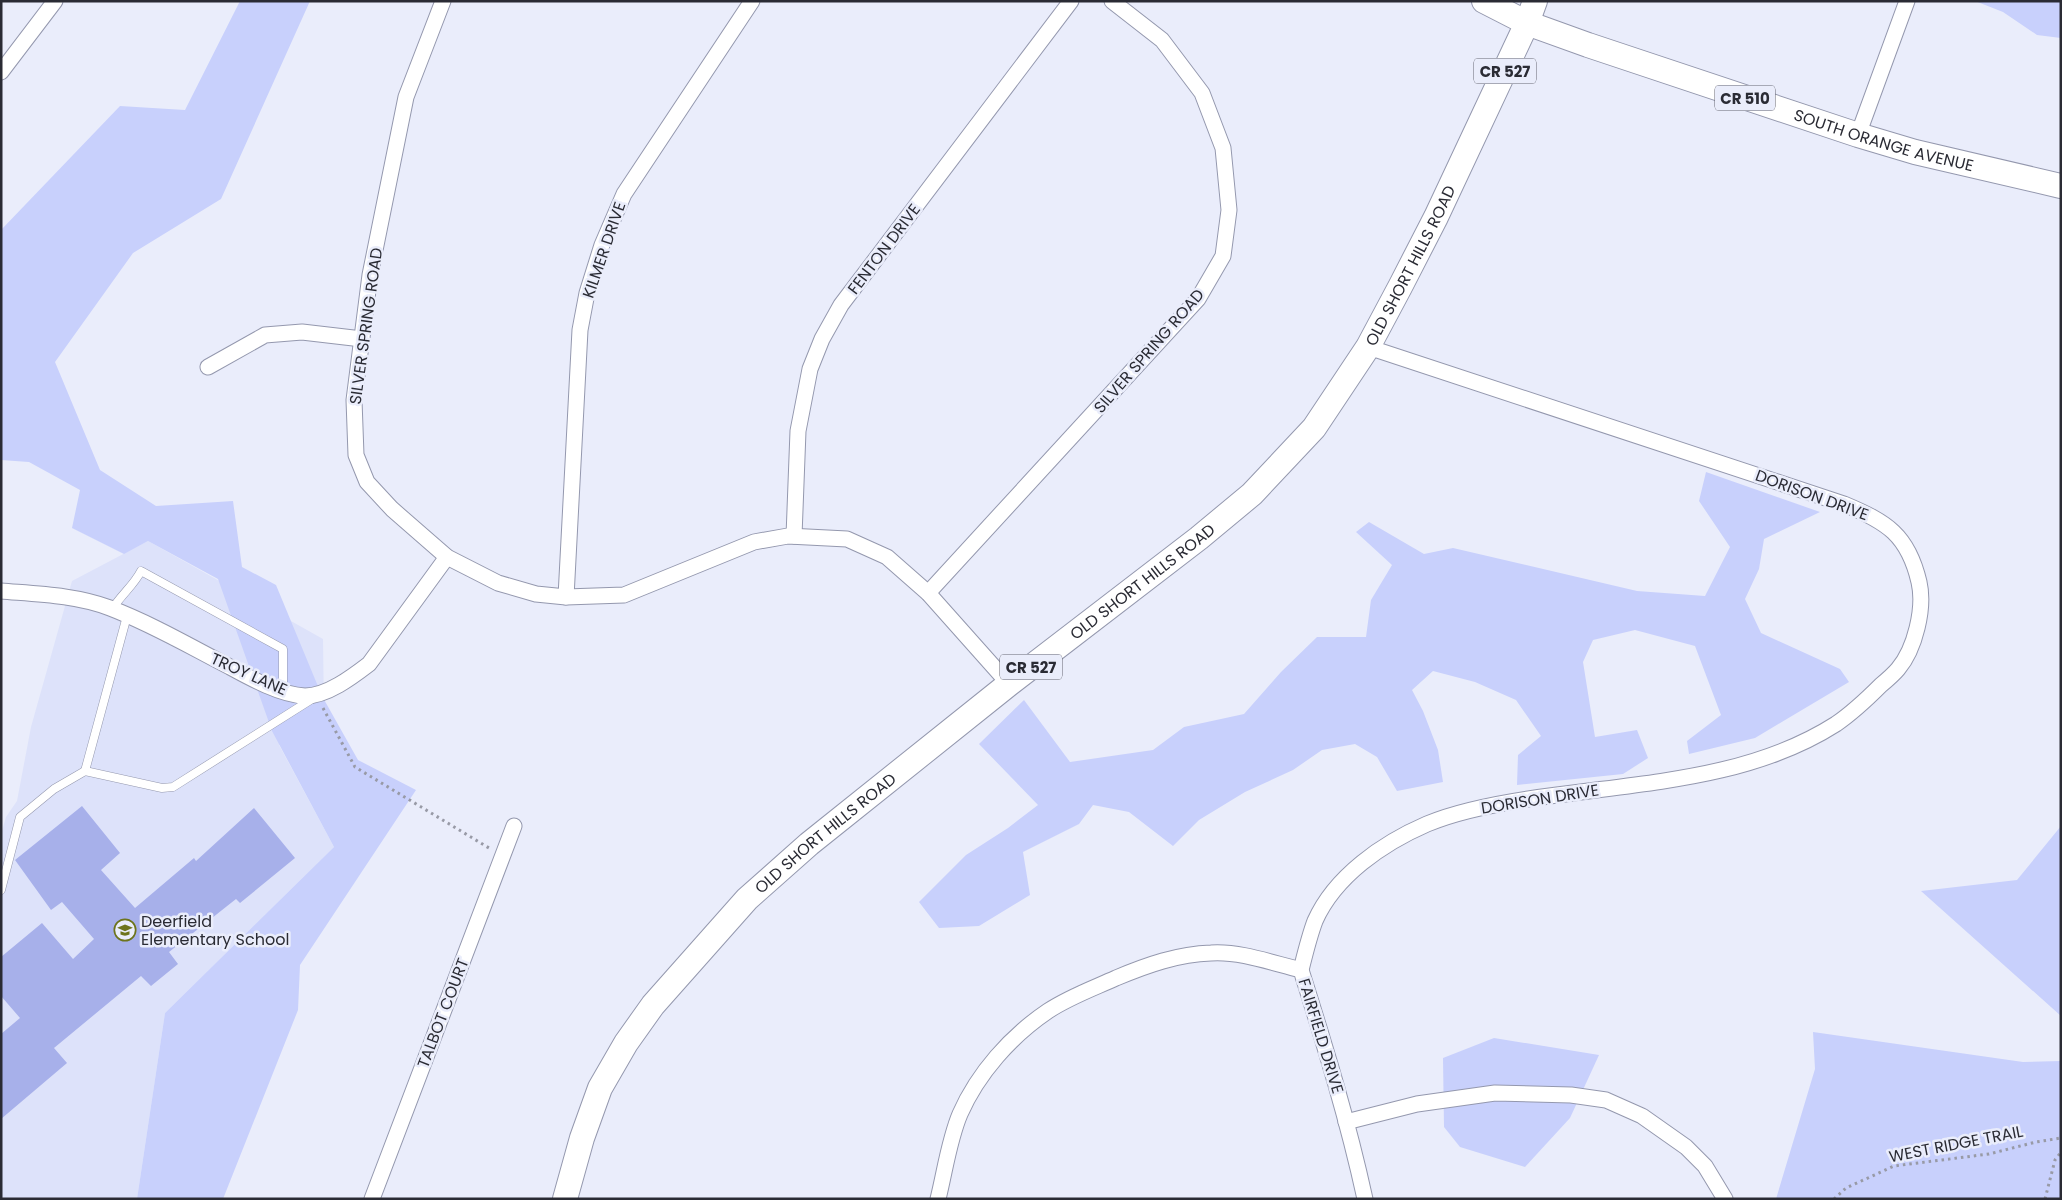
<svg xmlns="http://www.w3.org/2000/svg" width="2062" height="1200" font-family="Poppins,sans-serif">
<style>
.built{fill:#dde2fa}
.green{fill:#c8d0fc}
.building{fill:#a7b0ea}
.lines{fill:none;stroke-linecap:round;stroke-linejoin:round}
.lane-casing{stroke:#9498ae;stroke-width:9}
.street-casing{stroke:#9498ae;stroke-width:17}
.primary-casing{stroke:#9498ae;stroke-width:26}
.path{stroke:#989aa6;stroke-width:3;stroke-dasharray:2.5 4;stroke-linecap:butt}
.lane{stroke:#fff;stroke-width:8}
.street{stroke:#fff;stroke-width:15}
.primary{stroke:#fff;stroke-width:24}
.labels{text-anchor:middle;dominant-baseline:central;stroke-width:5;stroke-linejoin:round;paint-order:stroke}
.shield{fill:#eaedfb;stroke:#646570;stroke-width:1}
.shield-label{font-size:15px;font-weight:bold;fill:#2a2b34}
.street-label{font-size:16px;fill:#2a2b34;stroke:#eaedfb}
.poi-label{font-size:16px;fill:#2a2b34;stroke:#eaedfb;text-anchor:start}
</style>
<rect width="100%" height="100%" fill="#eaedfb"/>
<path class="built" d="M148 541 323 639 324 713 279 745 334 847 165 1013 137 1199H1V834L6 817 17 801 31 727 72 581Z"/>
<g class="green">
<path d="M240 1H310L221 199 133 253 55 362 100 470 156 506 233 501 242 567 276 585 322 696 358 760 416 790 300 965 298 1010 223 1199H137L165 1013 334 847 272 731 218 579 148 541 124 554 72 528 80 490 29 462 1 460V230L120 106 185 110Z"/>
<path d="M1975 1H2061V38L2037 35 2003 12Z"/>
<path d="M1706 472 1820 512 1764 539 1759 569 1745 599 1761 633 1840 669 1849 682 1755 738 1689 754 1687 741 1721 715 1695 646 1635 630 1593 640 1583 662 1595 737 1637 730 1648 758 1623 774 1517 785 1518 755 1541 736 1516 700 1475 682 1433 671 1412 690 1423 711 1438 750 1443 782 1397 791 1377 757 1355 744 1322 750 1293 770 1245 792 1199 820 1173 846 1129 812 1093 805 1079 824 1023 852 1030 895 979 926 939 928 919 902 966 855 1008 828 1038 805 979 744 1024 700 1070 762 1153 750 1184 727 1244 714 1281 672 1317 637H1366L1371 600 1392 565 1356 532 1369 522 1424 554 1453 548 1637 591 1705 596 1730 547 1699 501Z"/>
<path d="M2061 826V1016L1921 891 2017 880Z"/>
<path d="M1813 1032 2023 1062 2061 1061V1199H1776L1815 1069Z"/>
<path d="M1494 1038 1599 1055 1570 1118 1525 1167 1460 1147 1444 1127 1443 1058Z"/>
</g>
<path class="building" d="M82 806 120 853 101 870 135 908 194 858 196 861 254 808 295 858 240 903 236 899 169 952 178 964 151 986 141 976 54 1048 67 1063 1 1119V1034L20 1018 1 996V957L42 923 73 959 94 939 62 902 51 910 15 860Z"/>
<g class="lines">
<g class="lane-casing">
<g id="lane">
<path d="M113 608C121 595 134 585 141 571L283 649V690"/>
<path d="M85 771 127 616"/>
<path d="M1 890 20 817 54 789 85 771 162 788 173 787 312 699"/>
</g>
</g>
<g class="street-casing">
<g id="street">
<path d="M443 1 406 97 370 275 354 400 356 455 367 482 392 509 447 557 498 583 536 594 566 597 624 595 754 542 788 536 847 539 887 557 928 593 1009 684"/>
<path d="M1 72 55 1"/>
<path d="M1858 135 1907 1"/>
<path d="M208 367 265 335 302 332 362 339"/>
<path d="M794 536 798 431 810 369 822 339 841 305 1071 1"/>
<path d="M1 591C37 594 76 595 110 608 152 624 191 647 230 667 250 678 281 695 305 696 327 696 352 677 369 664L447 557"/>
<path d="M928 593 1198 299 1223 256 1229 210 1223 148 1202 93 1162 40 1112 1"/>
<path d="M566 597 580 330 587 293 602 245 624 194 752 1"/>
<path d="M1301 970C1305 954 1309 937 1315 921 1335 876 1383 843 1427 824 1465 808 1517 800 1557 795 1651 782 1753 777 1836 724 1852 713 1867 699 1881 685 1887 680 1893 675 1898 669 1915 649 1925 608 1919 582 1908 535 1887 522 1844 504L1368 347"/>
<path d="M1346 1122 1417 1104 1495 1093 1571 1095 1606 1100 1642 1116 1686 1147 1705 1166 1725 1199"/>
<path d="M372 1199 514 826"/>
<path d="M938 1199C945 1171 949 1140 960 1114 978 1073 1011 1036 1048 1011 1069 997 1094 988 1116 978 1147 965 1178 954 1211 953 1240 951 1272 963 1301 970 1325 1046 1348 1121 1365 1199"/>
</g>
</g>
<g class="primary-casing">
<g id="primary">
<path id="s1" d="M1484 1 1527 23 1588 45 1858 135 1915 152 2061 186"/>
<path id="s2" d="M565 1199 582 1138 600 1088 626 1043 653 1005 747 899 809 844 1009 684 1199 538 1252 494 1314 428 1368 347 1400 287 1436 217 1527 23 1535 1"/>
</g>
</g>
<g class="path">
<path d="M323 708 355 767 489 848"/>
<path d="M1834 1199 1846 1188 1894 1166 1989 1154 2036 1142 2061 1138"/>
<path d="M2045 1199 2055 1160 2061 1152"/>
</g>
<use href="#lane" class="lane"/>
<use href="#street" class="street"/>
<use href="#primary" class="primary"/>
</g>
<defs>
<g id="school-ring" transform="scale(1.125)"><circle r="9.5" fill="#eaedfb" stroke="#6d741c" stroke-width="1.5"/><path d="M0-5L7-2L0 1L-7-2ZM-4 1L0 2.5L4 1V4Q0 6-4 4Z" fill="#6d741c"/></g>
</defs>
<g fill-rule="evenodd">
<use href="#school-ring" x="125" y="930"/>
</g>
<g class="labels">
<g class="shield">
<rect x="1474" y="58.5" width="62" height="25" rx="4"/>
<rect x="1715" y="85.5" width="60" height="25" rx="4"/>
<rect x="1000" y="654.5" width="62" height="25" rx="4"/>
</g>
<g class="shield-label">
<text x="1505" y="71">CR 527</text>
<text x="1745" y="98">CR 510</text>
<text x="1031" y="667">CR 527</text>
</g>
<g class="street-label">
<text stroke="none"><textPath href="#s1" startOffset="424">SOUTH ORANGE AVENUE</textPath></text>
<text transform="translate(884 249) rotate(-53)">FENTON DRIVE</text>
<text transform="translate(604 250) rotate(-71)">KILMER DRIVE</text>
<text stroke="none"><textPath href="#s2" startOffset="1284">OLD SHORT HILLS ROAD</textPath></text>
<text transform="translate(366 326) rotate(-82)">SILVER SPRING ROAD</text>
<text transform="translate(1149 351) rotate(-49)">SILVER SPRING ROAD</text>
<text transform="translate(1812 495) rotate(20)">DORISON DRIVE</text>
<text stroke="none"><textPath href="#s2" startOffset="864">OLD SHORT HILLS ROAD</textPath></text>
<text transform="translate(249 674) rotate(24)">TROY LANE</text>
<text transform="translate(1540 799) rotate(-9)">DORISON DRIVE</text>
<text stroke="none"><textPath href="#s2" startOffset="459">OLD SHORT HILLS ROAD</textPath></text>
<text transform="translate(443 1013) rotate(-69)">TALBOT COURT</text>
<text transform="translate(1321 1036) rotate(73)">FAIRFIELD DRIVE</text>
<text transform="translate(1956 1144) rotate(-11)">WEST RIDGE TRAIL</text>
</g>
<g class="poi-label">
<text x="141" y="921">Deerfield<tspan x="141" dy="18">Elementary School</tspan></text>
</g>
</g>
<rect width="2062" height="1200" fill="none" stroke="#2a2b34" stroke-width="5"/>
</svg>
